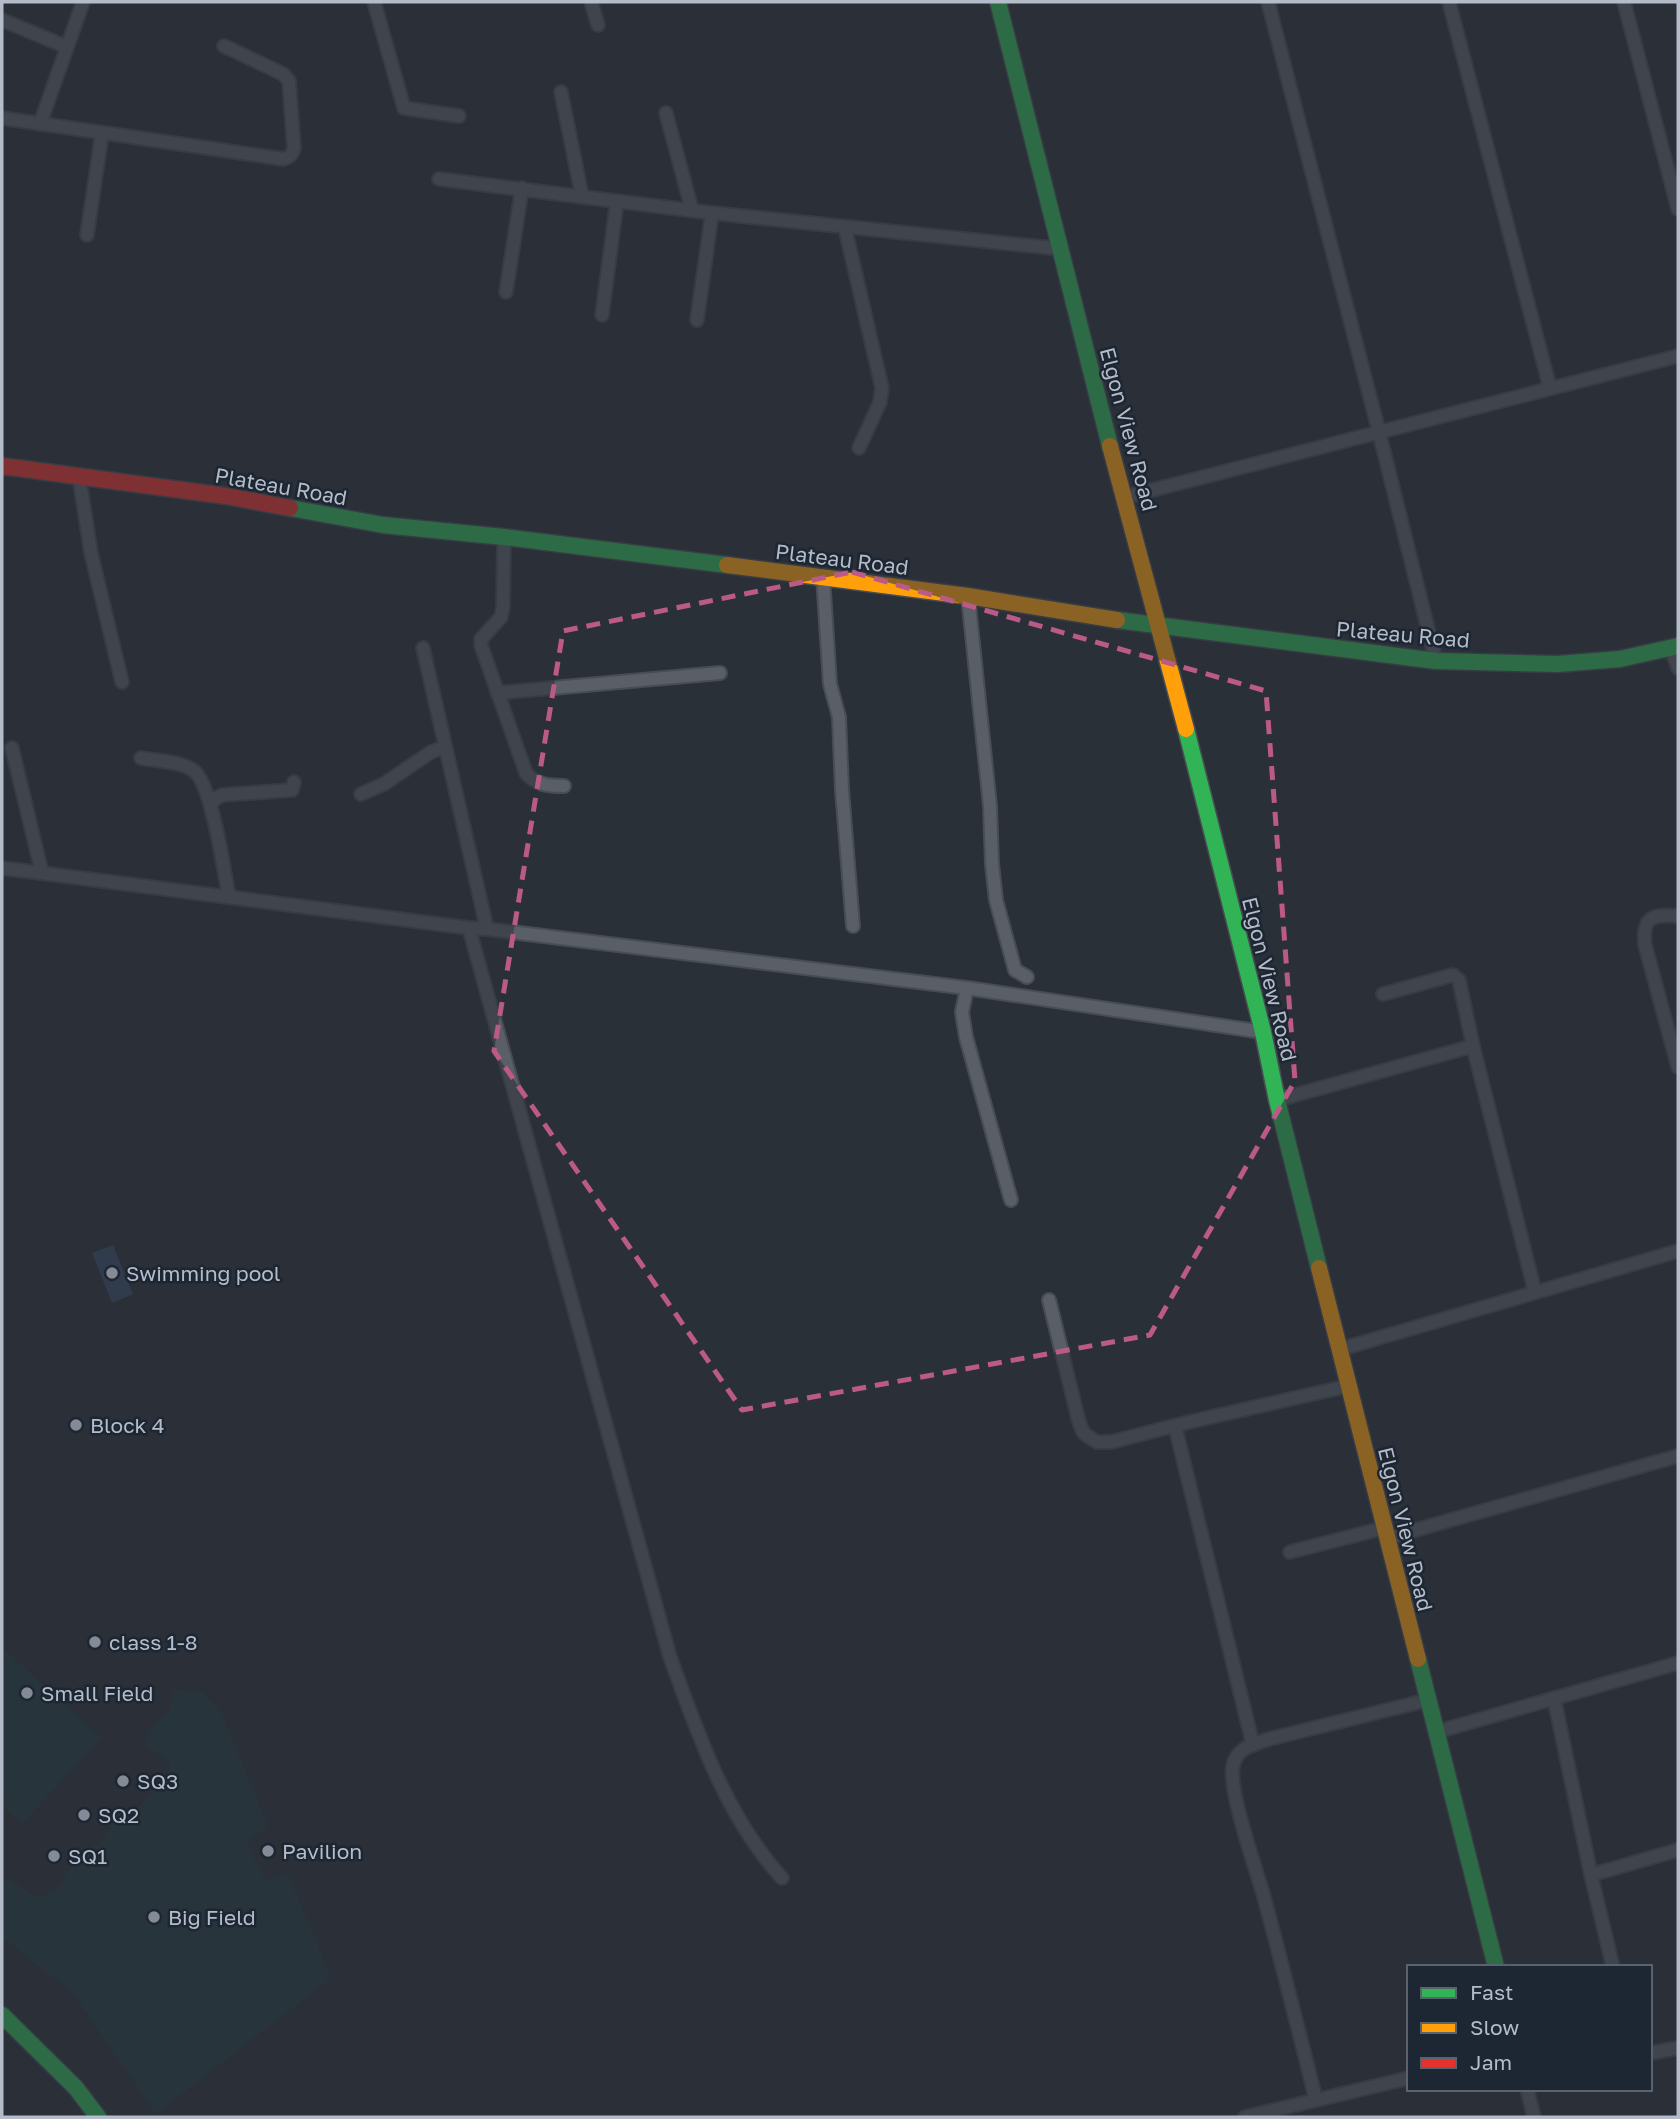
<svg xmlns="http://www.w3.org/2000/svg" width="1680" height="2119" font-family="'Golos Text',sans-serif">
<style>
.green{fill:#273a3e}
.water{fill:#384963}
.lines{fill:none;stroke-linecap:round;stroke-linejoin:round}
.street-casing{stroke:#484c53;stroke-width:16}
.fast-casing{stroke:#484c53;stroke-width:19}
.slow-casing{stroke:#484c53;stroke-width:19}
.jam-casing{stroke:#484c53;stroke-width:19}
.street{stroke:#5a5e66;stroke-width:12}
.fast{stroke:#30b455;stroke-width:16}
.slow{stroke:#ff9f0a;stroke-width:16}
.jam{stroke:#e5322d;stroke-width:16}
.marked{fill:none;stroke:#bc5a87;stroke-width:5;stroke-dasharray:14 9;stroke-linejoin:round}
.poi-dot{fill:#848b96;stroke:#1d2633;stroke-width:2.5}
.labels{text-anchor:middle;dominant-baseline:central;stroke-width:5;stroke-linejoin:round;paint-order:stroke}
.street-label{font-size:21px;fill:#b4bcc9;stroke:#1d2633}
.poi-label{font-size:21px;fill:#b4bcc9;stroke:#1d2633;text-anchor:start}
</style>
<rect width="100%" height="100%" fill="#2a3038"/>
<g class="green">
<path d="M2 1647 101 1738 22 1824 2 1805Z"/>
<path d="M172 1689 202 1692 222 1714 268 1826 246 1841 266 1882 287 1873 331 1978 156 2114 70 1989 48 1974 2 1936V1885L8 1879 38 1898 59 1887 71 1867 82 1861 85 1846 100 1845 119 1812 138 1807 169 1774 170 1762 145 1745 154 1725 170 1709Z"/>
</g>
<path class="water" d="M113 1245 133 1294 112 1303 92 1253Z"/>
<g class="lines">
<g class="street-casing">
<g id="street">
<path d="M374 2 404 108 459 116"/>
<path d="M591 2 598 25"/>
<path d="M1268 2 1379 432 1436 661"/>
<path d="M1449 2 1550 388"/>
<path d="M1624 2 1678 209"/>
<path d="M2 20 67 47"/>
<path d="M561 92 582 196"/>
<path d="M666 113 692 210"/>
<path d="M2 118 283 159C290 157 292 155 294 148L289 81 283 74 224 46"/>
<path d="M40 124 83 2"/>
<path d="M439 179 712 213 1062 249"/>
<path d="M845 228 882 388 880 402 859 448"/>
<path d="M87 235 102 133"/>
<path d="M506 292 522 188"/>
<path d="M602 315 617 201"/>
<path d="M697 320 712 213"/>
<path d="M79 476 91 553 122 682"/>
<path d="M1125 497 1678 356"/>
<path d="M504 537 503 607 501 617 481 639V645L526 773C536 785 548 786 564 786"/>
<path d="M823 577 830 684 839 717 842 790 853 926"/>
<path d="M968 596 990 806 992 864 996 900 1015 970 1027 977"/>
<path d="M423 648 487 929"/>
<path d="M1671 648 1678 668"/>
<path d="M497 693 720 673"/>
<path d="M12 748 42 873"/>
<path d="M141 758C157 761 181 761 194 771 212 784 224 872 229 897"/>
<path d="M361 794 384 784 431 752 445 747"/>
<path d="M211 804 215 799 222 795 292 790 294 782"/>
<path d="M2 868 469 928 487 929 967 988 1263 1032"/>
<path d="M1678 916C1652 914 1642 917 1645 945L1678 1067"/>
<path d="M469 928 670 1657C698 1734 726 1817 782 1878"/>
<path d="M967 988 962 1012 966 1037 1011 1200"/>
<path d="M1383 994 1453 975 1459 980 1473 1046"/>
<path d="M1277 1100 1473 1046 1535 1292"/>
<path d="M1049 1300 1079 1422 1083 1432 1089 1437 1097 1442H1111L1189 1422 1348 1386"/>
<path d="M1341 1349 1678 1251"/>
<path d="M1175 1426 1253 1745"/>
<path d="M1387 1538 1678 1456"/>
<path d="M1290 1552 1384 1528"/>
<path d="M1554 1698 1591 1875 1613 1967"/>
<path d="M1436 1732 1678 1663"/>
<path d="M1591 1875 1678 1850"/>
<path d="M1650 2053 1678 2048"/>
<path d="M1527 2089 1534 2117"/>
<path d="M1316 2100C1299 2032 1282 1964 1264 1897 1256 1868 1228 1791 1233 1766 1237 1747 1253 1745 1269 1739L1428 1700"/>
<path d="M1245 2117 1409 2078"/>
</g>
</g>
<g class="fast-casing">
<g id="fast">
<path d="M998 2 1110 446"/>
<path d="M290 508 383 525 504 537 727 565"/>
<path d="M1117 620 1436 661 1558 664 1620 659 1678 646"/>
<path d="M1186 729 1263 1032 1277 1100 1319 1268"/>
<path d="M1418 1659 1496 1967"/>
<path d="M2 2015 76 2088 98 2117"/>
</g>
</g>
<g class="slow-casing">
<g id="slow">
<path d="M1110 446 1186 729"/>
<path d="M727 565 968 596 1117 620"/>
<path d="M1319 1268 1418 1659"/>
</g>
</g>
<g class="jam-casing">
<path id="jam" d="M2 466 226 496 290 508"/>
</g>
<use href="#street" class="street"/>
<use href="#fast" class="fast"/>
<use href="#slow" class="slow"/>
<use href="#jam" class="jam"/>
</g>
<path d="M0 0H1680V2119H0ZM852 572 1266 691 1295 1081 1150 1335 742 1410 494 1051 563 631Z" fill="#2a3038" fill-opacity=".55" fill-rule="evenodd"/>
<path class="marked" d="M852 572 1266 691 1295 1081 1150 1335 742 1410 494 1051 563 631Z"/>
<g class="poi-dot">
<circle cx="112" cy="1273" r="7"/>
<circle cx="76" cy="1425" r="7"/>
<circle cx="95" cy="1642" r="7"/>
<circle cx="27" cy="1693" r="7"/>
<circle cx="123" cy="1781" r="7"/>
<circle cx="84" cy="1815" r="7"/>
<circle cx="268" cy="1851" r="7"/>
<circle cx="54" cy="1856" r="7"/>
<circle cx="154" cy="1917" r="7"/>
</g>
<g class="labels">
<g class="street-label">
<text transform="translate(1129 429) rotate(75)">Elgon View Road</text>
<text transform="translate(281 486) rotate(10)">Plateau Road</text>
<text transform="translate(842 559) rotate(7)">Plateau Road</text>
<text transform="translate(1403 634) rotate(5)">Plateau Road</text>
<text transform="translate(1270 979) rotate(76)">Elgon View Road</text>
<text transform="translate(1406 1529) rotate(76)">Elgon View Road</text>
</g>
<g class="poi-label">
<text x="126" y="1273">Swimming pool</text>
<text x="90" y="1425">Block 4</text>
<text x="109" y="1642">class 1-8</text>
<text x="41" y="1693">Small Field</text>
<text x="137" y="1781">SQ3</text>
<text x="98" y="1815">SQ2</text>
<text x="282" y="1851">Pavilion</text>
<text x="68" y="1856">SQ1</text>
<text x="168" y="1917">Big Field</text>
</g>
</g>
<rect width="1680" height="2119" fill="none" stroke="#b4bcc9" stroke-width="7"/>
<rect x="1407" y="1965" width="245" height="126" fill="#1d2633" stroke="#59626f" stroke-width="2"/>
<rect x="1421" y="1988" width="35" height="10" fill="#30b455" stroke="#59626f" stroke-width="2"/>
<text x="1470" y="2000" font-size="21" fill="#b4bcc9">Fast</text>
<rect x="1421" y="2023" width="35" height="10" fill="#ff9f0a" stroke="#59626f" stroke-width="2"/>
<text x="1470" y="2035" font-size="21" fill="#b4bcc9">Slow</text>
<rect x="1421" y="2058" width="35" height="10" fill="#e5322d" stroke="#59626f" stroke-width="2"/>
<text x="1470" y="2070" font-size="21" fill="#b4bcc9">Jam</text>
</svg>
